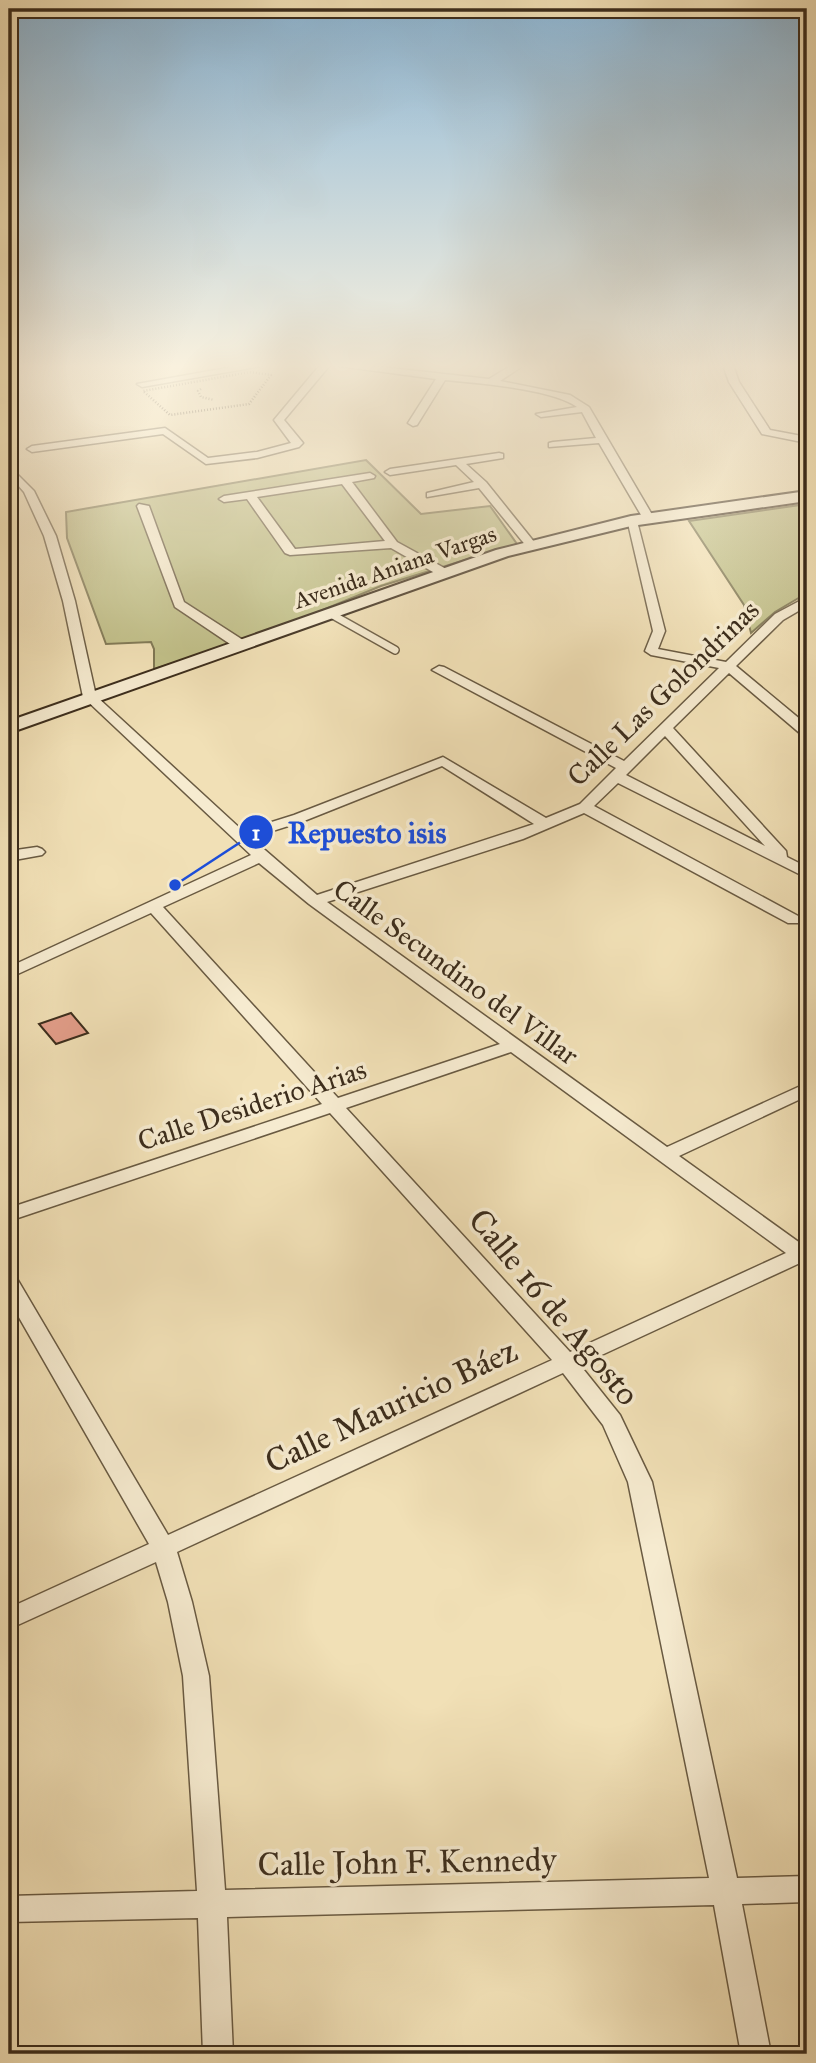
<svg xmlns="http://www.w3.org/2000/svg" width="816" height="2063" font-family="'IM FELL Great Primer',serif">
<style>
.green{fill:#c1c089;stroke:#7e7652;stroke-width:2}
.building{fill:#e39e8a;stroke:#3c2d1c;stroke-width:2}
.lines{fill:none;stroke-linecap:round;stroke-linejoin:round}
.lane-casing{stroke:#695a42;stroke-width:10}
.street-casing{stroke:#695a42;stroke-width:3}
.secondary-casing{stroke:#3c2d1c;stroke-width:4}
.path{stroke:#3c2d1c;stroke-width:2.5;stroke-dasharray:1 2;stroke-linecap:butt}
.lane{stroke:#f6ebd0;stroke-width:7}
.street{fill:#f6ebd0;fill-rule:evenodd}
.secondary{fill:#f6ebd0;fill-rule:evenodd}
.labels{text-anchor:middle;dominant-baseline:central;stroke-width:7;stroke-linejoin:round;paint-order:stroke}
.far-street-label{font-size:23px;fill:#3c2d1c;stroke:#f6ebd0}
.street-label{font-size:28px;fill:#3c2d1c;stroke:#f6ebd0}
.near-street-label{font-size:33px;fill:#3c2d1c;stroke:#f6ebd0}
.leader{fill:none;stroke:#1d4ed8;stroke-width:2.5}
.callout-dot{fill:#1d4ed8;stroke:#f6ebd0;stroke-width:2.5}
.mark-label{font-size:21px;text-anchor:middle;font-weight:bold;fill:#fff}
.callout-label{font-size:30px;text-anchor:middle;font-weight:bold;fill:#1d4ed8;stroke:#f6ebd0;stroke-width:7;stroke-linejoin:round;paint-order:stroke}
</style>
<rect width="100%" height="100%" fill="#f1e0b6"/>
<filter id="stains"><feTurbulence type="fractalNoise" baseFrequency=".00286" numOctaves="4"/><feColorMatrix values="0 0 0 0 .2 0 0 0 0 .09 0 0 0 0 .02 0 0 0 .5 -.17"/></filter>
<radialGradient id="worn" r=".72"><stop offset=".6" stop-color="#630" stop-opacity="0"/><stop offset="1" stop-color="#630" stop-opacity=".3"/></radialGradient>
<g class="green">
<path d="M366 460 421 514 490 506 517 544 381 586 257 637 154 669V649L151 642 106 644 67 538 66 512Z"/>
<path d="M807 504V593L775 612 751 633 744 605 689 521Z"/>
</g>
<path class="building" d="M71 1013 88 1033 56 1044 39 1024Z"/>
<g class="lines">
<g class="lane-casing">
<path id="lane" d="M331 614 395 650"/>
</g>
<g class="street-casing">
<g id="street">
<path d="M243 365H267L142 387 137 384Z"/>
<path d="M320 365H330L284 420 303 443 299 447 257 458 206 464 163 434 32 452 27 449 32 446 165 428 208 458 257 452 291 443 274 420Z"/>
<path d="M331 365H363L489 379 512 365H524L500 381 570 395 589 407 654 518 644 520 599 443 549 447V443L553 442 596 438 582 412 541 417 536 414 577 407C553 389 478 383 445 380L417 425 413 426 408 423 436 379Z"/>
<path d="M723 365H733L739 382 770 430 807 437V443L762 434 729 382Z"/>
<path d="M499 453 503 454V458L466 464 486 482 535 543V547H527L479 488 427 497V493L474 482 456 465 390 475 385 472 390 469Z"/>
<path d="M9 466 34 491 56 536 75 601 96 696 243 831 294 815 443 757 546 818 580 804 616 768 432 670 439 666 444 667 624 761 719 668 651 655 645 651 653 631 627 519 637 521 665 631 658 649 726 662 775 614 807 597V606L783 620 736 666 807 725V736L802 735 729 673 673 728 786 851 787 857 807 867V878L618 783 594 806 800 917 802 920 800 923H788L584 813 523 839 327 902 667 1147 807 1083V1096L679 1156 807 1248V1265L800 1263 580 1365 620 1415 652 1482 737 1878 807 1876V1902L742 1904 771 2054H741L714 1905 227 1917 233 2054H203L198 1918 9 1922V1896L197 1891 183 1676 168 1602 156 1562 9 1629V1608L149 1544 9 1300V1275L16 1277 168 1535 552 1360 330 1113 9 1221V1208L322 1104 151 913 9 978V967L251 855 83 697 63 601 44 536 24 492 9 475ZM665 736 765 846 626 775ZM442 766 534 824 317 895 251 838 304 821ZM259 863 309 904 500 1044 338 1098 163 907ZM511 1052 786 1253 570 1352 346 1108ZM563 1373 603 1425 628 1482 709 1878 225 1890 209 1676 192 1602 177 1552Z"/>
<path d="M370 473 375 476 374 478 352 482 397 542 448 570V576H440L391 548 290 555 285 553 247 499 224 502 219 499 224 496ZM342 484 385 541 295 549 257 497Z"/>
<path d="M139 504 149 506 184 602 246 642V648H236L175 607 137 506Z"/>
<path d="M37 847 42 849 45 852 42 855 9 861V851Z"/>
</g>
</g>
<g class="secondary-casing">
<path id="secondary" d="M807 491V501L631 526 508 556 9 733V721L496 550 631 516Z"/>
</g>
<g class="path">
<path d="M250 372 271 375 249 404 170 415 143 391Z"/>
<path d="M201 389 198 391 201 397 214 400"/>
</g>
<use href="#lane" class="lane"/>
<use href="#street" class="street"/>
<use href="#secondary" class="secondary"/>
</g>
<linearGradient id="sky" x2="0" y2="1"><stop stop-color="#8bb6d6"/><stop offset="0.56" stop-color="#f9f1de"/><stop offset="1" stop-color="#f9f1de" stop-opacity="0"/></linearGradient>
<rect width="816" height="654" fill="url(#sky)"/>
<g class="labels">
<g class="far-street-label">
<text transform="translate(395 567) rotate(-19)">Avenida Aniana Vargas</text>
</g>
<g class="street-label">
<text transform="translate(663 693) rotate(-44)">Calle Las Golondrinas</text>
<text transform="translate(456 972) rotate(36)">Calle Secundino del Villar</text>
<text transform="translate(252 1105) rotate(-18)">Calle Desiderio Arias</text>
</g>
<g class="near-street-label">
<text transform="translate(554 1307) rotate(50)">Calle 16 de Agosto</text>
<text transform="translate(391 1406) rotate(-25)">Calle Mauricio Báez</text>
<text transform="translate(407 1862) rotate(-1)">Calle John F. Kennedy</text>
</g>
</g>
<path class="leader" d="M175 885L256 832"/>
<g class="callout-dot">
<circle cx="175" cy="885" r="7"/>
<circle cx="256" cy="832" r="18"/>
</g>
<g class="mark-label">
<text x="256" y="840">1</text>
</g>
<g class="callout-label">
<text x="367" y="843">Repuesto isis</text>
</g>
<rect width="816" height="2063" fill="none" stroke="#f1e0b6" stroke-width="35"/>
<rect x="10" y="10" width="795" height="2042" fill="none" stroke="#3c2d1c" stroke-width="3.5"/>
<rect x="18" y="18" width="781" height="2028" fill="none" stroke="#3c2d1c" stroke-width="2"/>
<rect width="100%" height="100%" filter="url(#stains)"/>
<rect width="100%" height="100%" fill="url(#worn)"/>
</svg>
